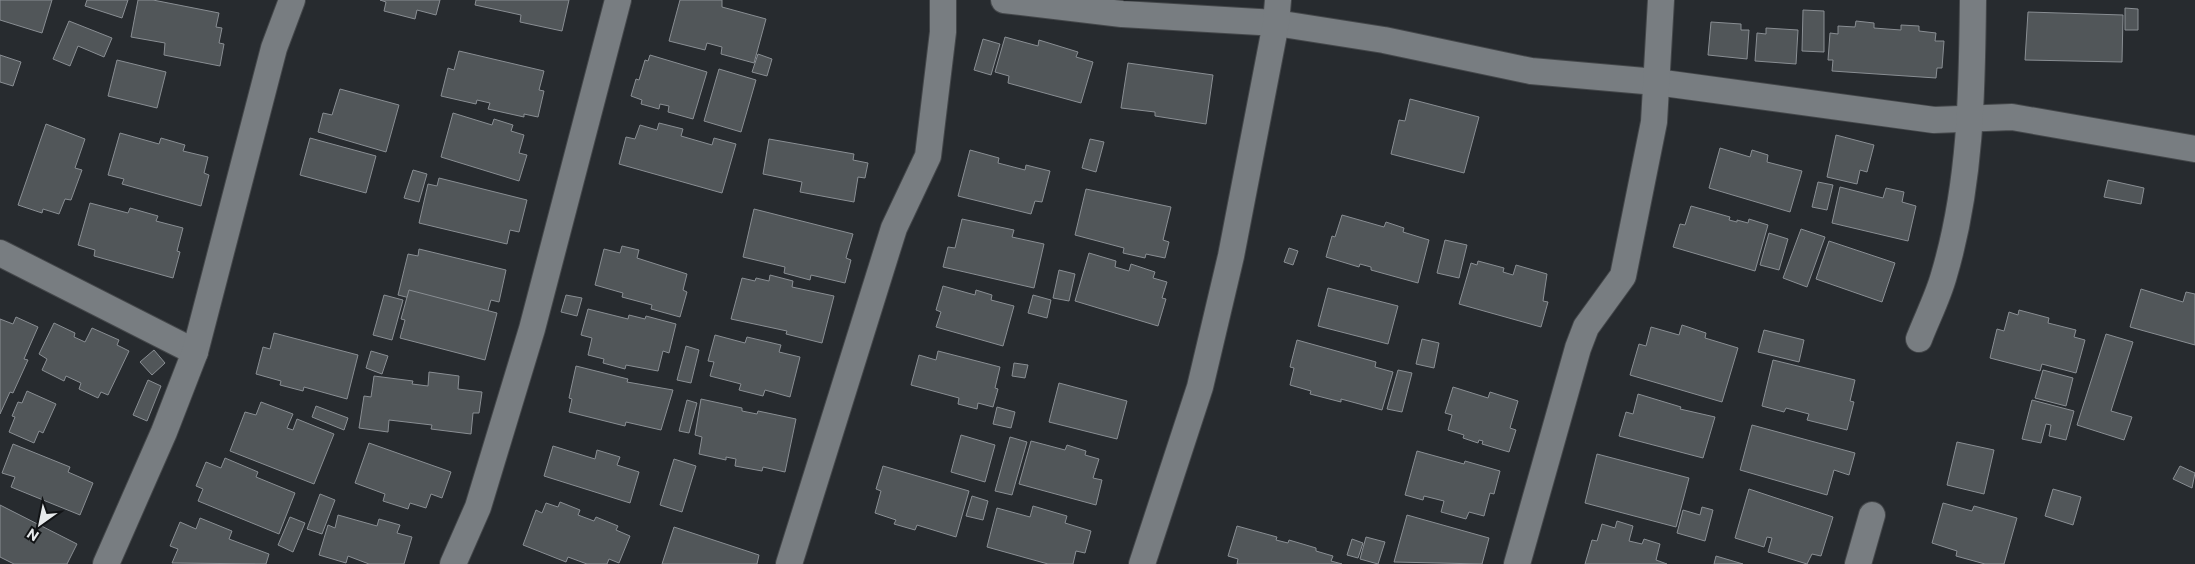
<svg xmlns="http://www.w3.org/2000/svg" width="2195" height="564" font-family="Commissioner,sans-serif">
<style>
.building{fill:#515659;stroke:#898e93}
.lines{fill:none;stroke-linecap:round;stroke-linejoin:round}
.minor-casing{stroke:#44474a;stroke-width:28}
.minor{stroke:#787d81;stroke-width:26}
</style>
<rect width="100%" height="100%" fill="#272b2f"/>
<g class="building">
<path d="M0 0H52L42 33 0 20Z"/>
<path d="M87 0H128L122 18 85 6Z"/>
<path d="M138 0H153L219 13 216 27 222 28 219 43 224 44 220 66 164 55 165 43 131 37Z"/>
<path d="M380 0H440L436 15 417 10 415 19 384 11 386 2Z"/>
<path d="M476 0H569L562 31 520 22 521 15 475 5Z"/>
<path d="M680 0H722V7L766 19 754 63 721 54 722 47 707 43 705 50 669 41Z"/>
<path d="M2125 8 2138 9V30H2125Z"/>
<path d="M1803 10 1824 11V52L1802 51Z"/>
<path d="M2028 12 2123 15 2122 62 2025 60Z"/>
<path d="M69 21 112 38 104 57 78 46 70 66 53 59Z"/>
<path d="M1856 21 1874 23V28L1887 29 1901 30V25L1919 26V31L1936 33 1935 41H1944L1942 68H1937L1936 78 1832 71 1833 60H1828L1830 33 1838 34V26L1855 27Z"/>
<path d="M1711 22 1741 24V30H1749L1747 59 1708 55Z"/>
<path d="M1766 28 1798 30 1796 64 1755 61 1757 33 1766 34Z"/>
<path d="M1005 37 1038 46 1039 40 1078 52 1076 57 1093 62 1081 103 1008 83 1009 76 995 72Z"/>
<path d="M983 39 1000 44 991 75 974 70Z"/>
<path d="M459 51 544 71 539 90 544 91 538 117 524 114V117L488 109 490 103 477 100 476 104 441 96 448 68 454 70Z"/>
<path d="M758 54 772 59 767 76 752 72Z"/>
<path d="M0 55 21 62 13 86 0 82Z"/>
<path d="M650 55 707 72 693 119 668 112 669 106 660 104 659 109 641 104 642 100 631 96 636 79 639 80 645 60 648 61Z"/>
<path d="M117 60 166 72 157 108 108 96Z"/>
<path d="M1128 63 1213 75 1206 124 1155 116V112L1121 108Z"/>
<path d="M719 69 756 80 741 132 704 121Z"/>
<path d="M340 89 399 105 386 152 318 132 323 113 332 115Z"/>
<path d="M1410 99 1479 117 1464 173 1391 154 1399 120 1405 121Z"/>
<path d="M453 113 492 125 494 119 513 125 511 131 524 135 519 153 527 155 519 181 441 157Z"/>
<path d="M659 123 683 129 681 136 712 145 714 138 736 144 722 193 619 164 626 137 635 139 640 125 657 130Z"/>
<path d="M46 124 85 139 75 168 82 170 71 200 65 199 59 214 43 209 42 213 18 205Z"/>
<path d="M120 133 159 144 161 138 185 145 183 151 208 157 204 173 209 175 201 206 122 184 124 179 108 175Z"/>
<path d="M1836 135 1874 145 1867 172 1860 170 1857 184 1827 177Z"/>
<path d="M310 138 376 156 366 193 300 175Z"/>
<path d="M769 139 854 154 853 160 868 163 865 178 858 177 854 202 800 192 802 182 763 174Z"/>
<path d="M1090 139 1104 142 1096 172 1082 168Z"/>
<path d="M1720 148 1750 157 1752 150 1768 155 1767 162 1802 171 1790 212 1709 188Z"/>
<path d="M970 150 999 158 998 163 1025 170 1026 165 1050 171 1042 202 1035 201 1031 214 958 196Z"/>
<path d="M413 170 427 174 419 202 404 198Z"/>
<path d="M439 178 527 200 519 232 510 230 507 244 419 223 428 184 437 186Z"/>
<path d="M2108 180 2144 188 2141 204 2104 197Z"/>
<path d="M1818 182 1833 185 1827 210 1812 207Z"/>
<path d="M1840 187 1883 198 1886 188 1904 192 1902 202 1916 206 1908 241 1832 223Z"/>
<path d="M1086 189 1171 207 1163 240 1169 242 1165 258 1146 254 1145 258 1123 253 1124 248 1075 235Z"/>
<path d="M90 203 128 213 130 208 158 216 156 221 183 228 177 251 180 252 173 278 94 256 95 250 78 245Z"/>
<path d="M1691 206 1730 217 1729 220 1737 222V220L1748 223 1749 219 1768 225 1755 271 1673 247 1680 224 1685 225Z"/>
<path d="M754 209 853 234 846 258 851 260 845 283 811 275 810 280 784 273 785 267 743 257Z"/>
<path d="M1342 215 1384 227 1386 222 1404 228 1403 232 1429 240 1418 283 1371 270V267L1360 264 1359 267 1326 257 1332 236 1335 237Z"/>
<path d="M962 219 1014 230 1012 237 1044 244 1034 288 943 267 948 247 955 248Z"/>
<path d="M1801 229 1825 237 1807 287 1783 278Z"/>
<path d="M1769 233 1788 239 1779 270 1760 265Z"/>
<path d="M1445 240 1467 245 1459 278 1437 273Z"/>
<path d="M1829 241 1895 263 1882 302 1816 279Z"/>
<path d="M622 246 639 250 637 258 687 274 683 290 687 292 680 317 651 309 652 305 622 297 623 293 595 285 604 249 620 253Z"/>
<path d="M1289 248 1298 251 1293 265 1284 262Z"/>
<path d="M419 249 506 270 499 302 491 300 486 317 398 295 408 254 418 256Z"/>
<path d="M1089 253 1116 261 1115 267 1129 271 1131 264 1155 272 1153 278 1167 282 1162 298 1166 299 1158 326 1075 301Z"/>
<path d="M1478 261 1504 268 1503 272 1513 275 1516 265 1547 274 1543 301 1548 302 1541 327 1459 304 1471 263 1477 265Z"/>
<path d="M1059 270 1075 274 1069 301 1053 298Z"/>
<path d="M770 275 793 281 792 287 834 296 822 343 786 334 787 331 731 319 742 278 755 281 756 278 769 281Z"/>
<path d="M943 286 975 295 976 290 992 295 991 300 1014 306 1003 346 936 327 941 312 936 310Z"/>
<path d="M1328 288 1398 306 1388 344 1318 326Z"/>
<path d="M2141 289 2183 302 2186 292 2195 294V345L2130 327Z"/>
<path d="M409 290 497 313 485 360 400 338 405 320 401 319Z"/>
<path d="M384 295 403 300 392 340 373 335Z"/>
<path d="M566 295 582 298 577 316 561 312Z"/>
<path d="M1033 295 1051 300 1047 318 1028 313Z"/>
<path d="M588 309 628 319 629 315 645 319 646 316 676 324 669 353 663 351 658 371 626 365 625 369 603 363 604 359 588 355 592 338 581 335Z"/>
<path d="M2019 310 2049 318 2048 323 2076 330 2074 337 2085 340 2076 373 2042 364 2040 371 1990 358 1997 329 2004 331 2009 312 2018 315Z"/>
<path d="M16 317 38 327 24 359 28 360 13 393 10 392 0 414V319L13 324Z"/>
<path d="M54 323 75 333 74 337 85 342 92 328 119 340 117 345 129 351 108 395 101 392 98 398 79 389 81 383 66 376 64 381 42 370 47 359 39 354Z"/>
<path d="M1682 325 1706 333 1705 338 1738 348 1722 402 1630 375 1639 344 1646 346 1651 327 1679 335Z"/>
<path d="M1764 330 1804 340 1799 362 1758 352Z"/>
<path d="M274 333 358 355 347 399 304 387 303 391 280 385 281 381 256 374 263 347 270 349Z"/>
<path d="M2106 334 2133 342 2111 411 2132 417 2124 440 2077 425Z"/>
<path d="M715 335 745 343 747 337 781 345 779 352 800 357 790 397 765 390 763 396 739 390 741 384 710 376 714 362 708 361Z"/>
<path d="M1422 339 1439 343 1434 368 1416 364Z"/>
<path d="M1297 340 1376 362 1375 367 1393 372 1382 410 1341 399V402L1310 394 1311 391 1290 385 1294 368 1290 367Z"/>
<path d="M686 346 699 350 691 383 677 380Z"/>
<path d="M154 350 165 363 152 375 140 362Z"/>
<path d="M371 351 388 356 382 374 366 368Z"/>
<path d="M938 351 1000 367 995 388 998 389 993 407 978 403 977 409 958 404 959 398 911 385 919 355 936 360Z"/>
<path d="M1773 360 1855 380 1850 401 1854 402 1847 430 1807 420 1809 414 1786 408 1784 412 1762 406Z"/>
<path d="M1014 363 1028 365 1025 378 1012 376Z"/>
<path d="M576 366 628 379 627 382 673 390 661 430 626 422 625 426 569 412 572 399 569 398Z"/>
<path d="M1398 370 1412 373 1402 412 1387 409Z"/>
<path d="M2043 370 2073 378 2066 406 2035 398Z"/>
<path d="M429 372 459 376 458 389 482 392 479 413H473L471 434 431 429 432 425 389 420 388 432 359 428 364 396 371 397 374 376 413 381 412 384 428 386Z"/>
<path d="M148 380 161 386 147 421 133 415Z"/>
<path d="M1059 383 1127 401 1117 439 1049 422Z"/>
<path d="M1453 387 1488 398 1490 392 1518 401 1510 428 1516 430 1509 452 1482 444 1483 441 1479 440 1478 443 1463 438 1464 435 1448 430 1452 415 1445 413Z"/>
<path d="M27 391 56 404 43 433 39 431 34 443 9 432 15 417 12 416 18 402 22 403Z"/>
<path d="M1638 394 1681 407 1680 409 1715 417 1703 458 1619 436 1626 412 1633 414Z"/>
<path d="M701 399 742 408V411L757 414 758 411 796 419 785 472 763 467 762 471 735 466 736 459 726 457V460L699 454 702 437 695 435Z"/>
<path d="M687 400 697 403 689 433 679 431Z"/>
<path d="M2032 400 2074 411 2066 440 2049 436 2051 425 2046 424 2041 443 2022 439Z"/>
<path d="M261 402 293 414 287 428 293 430 297 419 334 434 314 484 230 451 245 412 256 415Z"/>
<path d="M316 406 348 418 344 430 312 417Z"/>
<path d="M997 407 1015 412 1011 428 993 424Z"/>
<path d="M1752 425 1855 453 1849 475 1834 470 1827 495 1740 470Z"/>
<path d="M961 435 995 445 985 482 951 472Z"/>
<path d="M1010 437 1027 442 1012 495 995 491Z"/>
<path d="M1031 441 1065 450 1067 445 1086 451 1085 455 1099 459 1093 478 1102 480 1096 505 1019 484Z"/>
<path d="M1957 442 1994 450 1984 494 1947 485Z"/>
<path d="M369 443 451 472 442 498 431 494 426 508 410 503 408 509 383 501 385 494 355 483Z"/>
<path d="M13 444 70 467 68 472 93 483 80 515 11 487 15 477 2 473Z"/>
<path d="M553 446 595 459 597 450 620 457 617 465 639 472 630 503 544 476Z"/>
<path d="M1417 451 1464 464 1465 461 1500 471 1494 494 1490 493 1484 516 1469 512 1466 519 1441 512 1444 501 1424 496 1423 500 1405 495Z"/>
<path d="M1597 454 1689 478 1676 527 1585 503Z"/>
<path d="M225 458 258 472 256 477 295 493 279 534 198 501 203 489 196 486 206 462 221 468Z"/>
<path d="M674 459 696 466 682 512 660 505Z"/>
<path d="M883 466 969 491 956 537 917 525 915 530 894 524 896 520 875 513 881 491 876 489Z"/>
<path d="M2180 466 2195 473 2192 488 2173 479Z"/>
<path d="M1749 489 1833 517 1821 556 1812 554 1807 564 1768 552 1772 538 1767 537 1764 547 1735 538Z"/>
<path d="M2053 489 2081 497 2073 525 2045 516Z"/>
<path d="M320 494 335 500 322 534 307 529Z"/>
<path d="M972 496 988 501 983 520 966 516Z"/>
<path d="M560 502 580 510 578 515 594 521 596 517 618 526 616 530 630 536 619 563 609 559 607 564H587L568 557 566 562 523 545 536 510 542 513 546 503 558 507Z"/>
<path d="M1943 503 1972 511 1974 506 2017 518 2004 564H1985L1956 556 1957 551 1932 543Z"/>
<path d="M0 505 77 544 67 564H14L0 557Z"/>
<path d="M1033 506 1067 516 1065 523 1091 531 1085 553 1076 551 1073 564H1048L987 547 997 508 1030 517Z"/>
<path d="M1702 507 1713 510 1705 541 1677 533 1683 510 1700 515Z"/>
<path d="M338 515 377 526 379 519 400 525 397 533 412 537 404 564H369L348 556 346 563 319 555 328 525 335 528Z"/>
<path d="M1407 515 1489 538 1482 564 1394 562Z"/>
<path d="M290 517 305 523 293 552 278 545Z"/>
<path d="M200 518 232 531 229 539 269 554 266 564 172 563 178 549 170 546 180 522 196 529Z"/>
<path d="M1617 521 1633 526 1629 541 1642 544 1644 539 1660 544 1656 560 1667 564H1585L1592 540 1597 541 1602 524 1615 528Z"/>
<path d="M1237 526 1277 537 1276 540 1288 543 1289 540 1316 548V551L1333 556 1331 561 1342 564H1237L1238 559 1228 556Z"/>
<path d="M674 527 759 555 757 564H662Z"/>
<path d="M1366 537 1385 542 1378 564 1360 559Z"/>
<path d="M1352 539 1363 543 1358 558 1347 555Z"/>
<path d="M1716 556 1743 564H1714Z"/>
</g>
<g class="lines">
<g class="minor-casing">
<g id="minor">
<path d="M1004 0 1122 14 1276 23 1384 40 1531 71 1656 82 1934 120 2012 117 2195 149"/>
<path d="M0 253 195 352"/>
<path d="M1919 339C1927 318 1938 297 1944 275 1971 184 1972 93 1973 0"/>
<path d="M106 564 164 432 195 352 274 48 292 0"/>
<path d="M453 564 478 507 532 329 618 0"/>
<path d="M789 564 894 228 928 156 943 32V0"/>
<path d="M1142 564 1200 387 1231 256 1276 23 1278 0"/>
<path d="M1517 564 1578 348 1586 327 1623 276 1654 122 1661 0"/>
<path d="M1858 564 1872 515"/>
</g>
</g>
<use href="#minor" class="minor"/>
</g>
<g transform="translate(40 524) rotate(213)" stroke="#111315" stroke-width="4" paint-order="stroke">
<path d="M0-4L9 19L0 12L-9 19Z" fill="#e7eaec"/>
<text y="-8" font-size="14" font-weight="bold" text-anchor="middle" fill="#e7eaec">N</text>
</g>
</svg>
